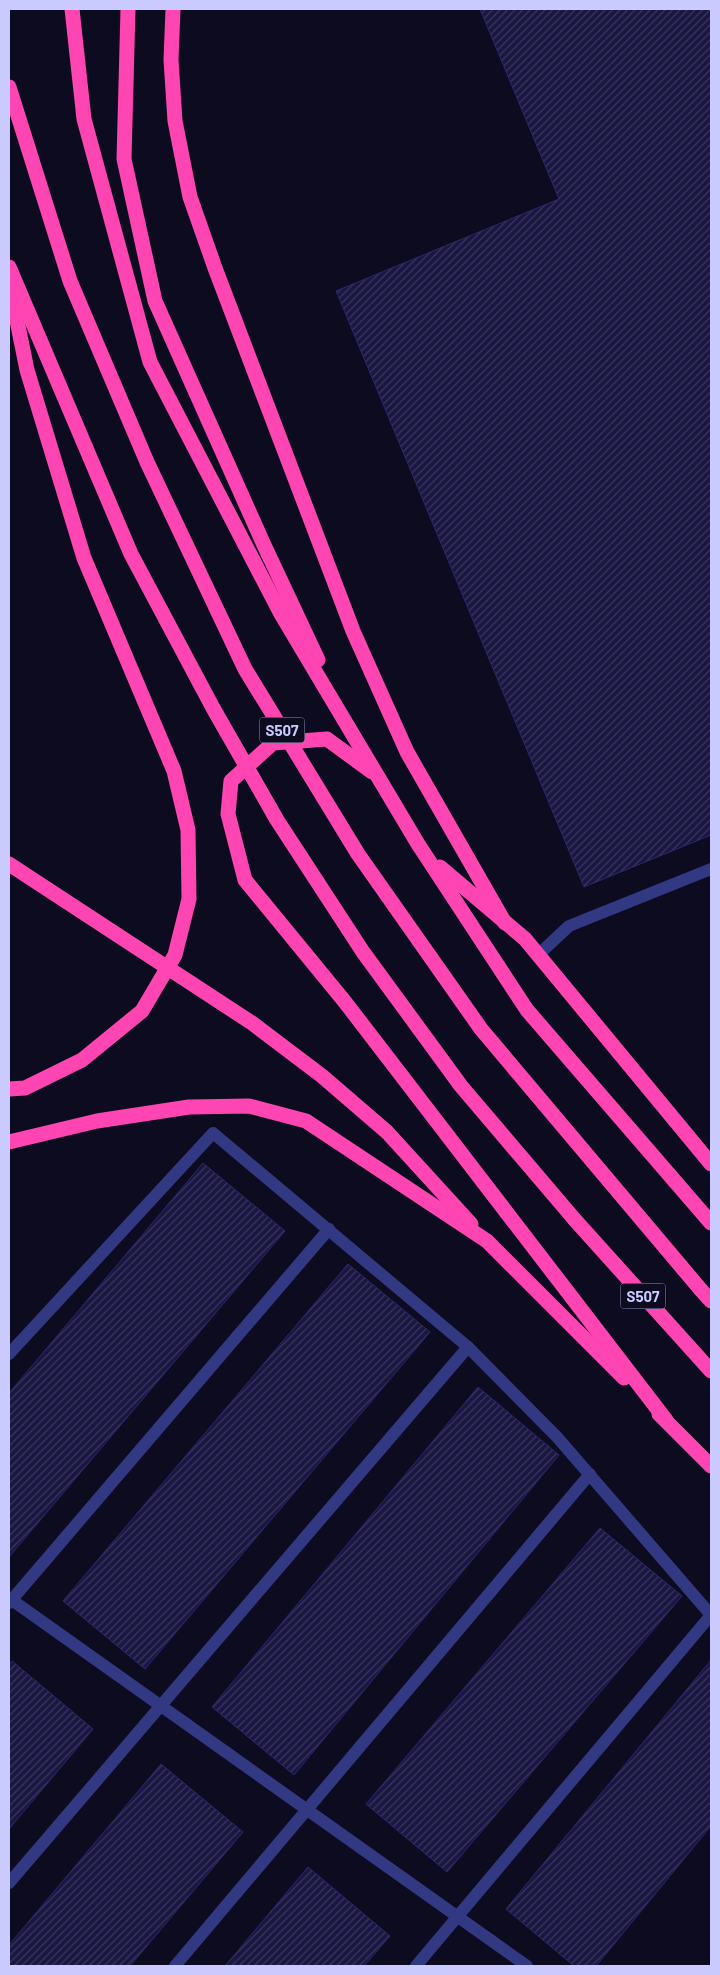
<svg xmlns="http://www.w3.org/2000/svg" width="720" height="1975" font-family="Barlow,sans-serif">
<style>
.building{fill:url(#building-hatch);stroke:#2d266f}
.lines{fill:none;stroke-linecap:round;stroke-linejoin:round}
.minor{stroke:#333882;stroke-width:12}
.highway{stroke:#ff45b1;stroke-width:15}
.highway-bridge{stroke:#ff45b1;stroke-width:15}
.labels{text-anchor:middle;dominant-baseline:central;stroke-width:4;stroke-linejoin:round;paint-order:stroke}
.shield{fill:#0d0b20;stroke:#9191bc;stroke-width:1}
.shield-label{font-size:15px;font-weight:bold;fill:#cacaff}
</style>
<defs>
<pattern id="building-hatch" width="6" height="6" patternUnits="userSpaceOnUse" patternTransform="scale(1.25)"><rect width="6" height="6" fill="#1a1642"/><path d="M-1 1l2-2M0 6l6-6M5 7l2-2" fill="none" stroke="#3a375e"/></pattern>
</defs>
<rect width="100%" height="100%" fill="#0d0b20"/>
<g class="building">
<path d="M480 9H711V835L584 887 336 291 559 199Z"/>
<path d="M203 1163 285 1231 9 1557V1393Z"/>
<path d="M348 1264 430 1332 145 1669 63 1601Z"/>
<path d="M478 1387 559 1455 294 1775 212 1707Z"/>
<path d="M600 1528 682 1596 447 1872 366 1804Z"/>
<path d="M711 1660V1826L596 1966H574L506 1909Z"/>
<path d="M12 1661 93 1729 9 1829V1665Z"/>
<path d="M161 1764 243 1832 130 1966H9V1945Z"/>
<path d="M308 1867 390 1936 364 1966H225Z"/>
</g>
<g class="lines">
<g class="minor">
<path d="M538 955 569 926 711 869"/>
<path d="M9 1354 213 1133 468 1347 557 1437 711 1615"/>
<path d="M9 1598 527 1966"/>
<path d="M9 1603 329 1229"/>
<path d="M9 1883 468 1347"/>
<path d="M175 1966 590 1474"/>
<path d="M416 1966 711 1615"/>
</g>
<g class="highway">
<path d="M72 9 84 119 150 362 281 614 418 844 527 1010 711 1223"/>
<path d="M128 9 124 159 155 301 264 545 318 660"/>
<path d="M173 9 171 60 175 121 190 197 215 268 353 631 407 752 505 923"/>
<path d="M372 772 327 739 273 743 231 781 228 814 245 880 345 1002 666 1420"/>
<path d="M9 864 252 1023 322 1076 387 1132 471 1224"/>
<path d="M440 867 525 939 711 1164"/>
<path d="M9 1142 97 1121 189 1107 249 1106 306 1121 487 1241 624 1378"/>
<path d="M575 1220 711 1371"/>
<path d="M701 1290 711 1301"/>
<path d="M659 1414 711 1466"/>
</g>
<g class="highway-bridge">
<path d="M9 87 70 281 147 462 245 669 358 854 481 1029 701 1290"/>
<path d="M9 267 131 554 213 708 277 820 363 952 461 1086 575 1220"/>
<path d="M9 1089 25 1088 82 1060 142 1011 175 955 189 899 188 830 174 771 84 558 27 370 10 286"/>
</g>
</g>
<g class="labels">
<g class="shield">
<rect x="259.5" y="717.5" width="45" height="25" rx="4"/>
<rect x="620.5" y="1283.5" width="45" height="25" rx="4"/>
</g>
<g class="shield-label">
<text x="282" y="730">S507</text>
<text x="643" y="1296">S507</text>
</g>
</g>
<rect width="720" height="1975" fill="none" stroke="#cacaff" stroke-width="20"/>
</svg>
